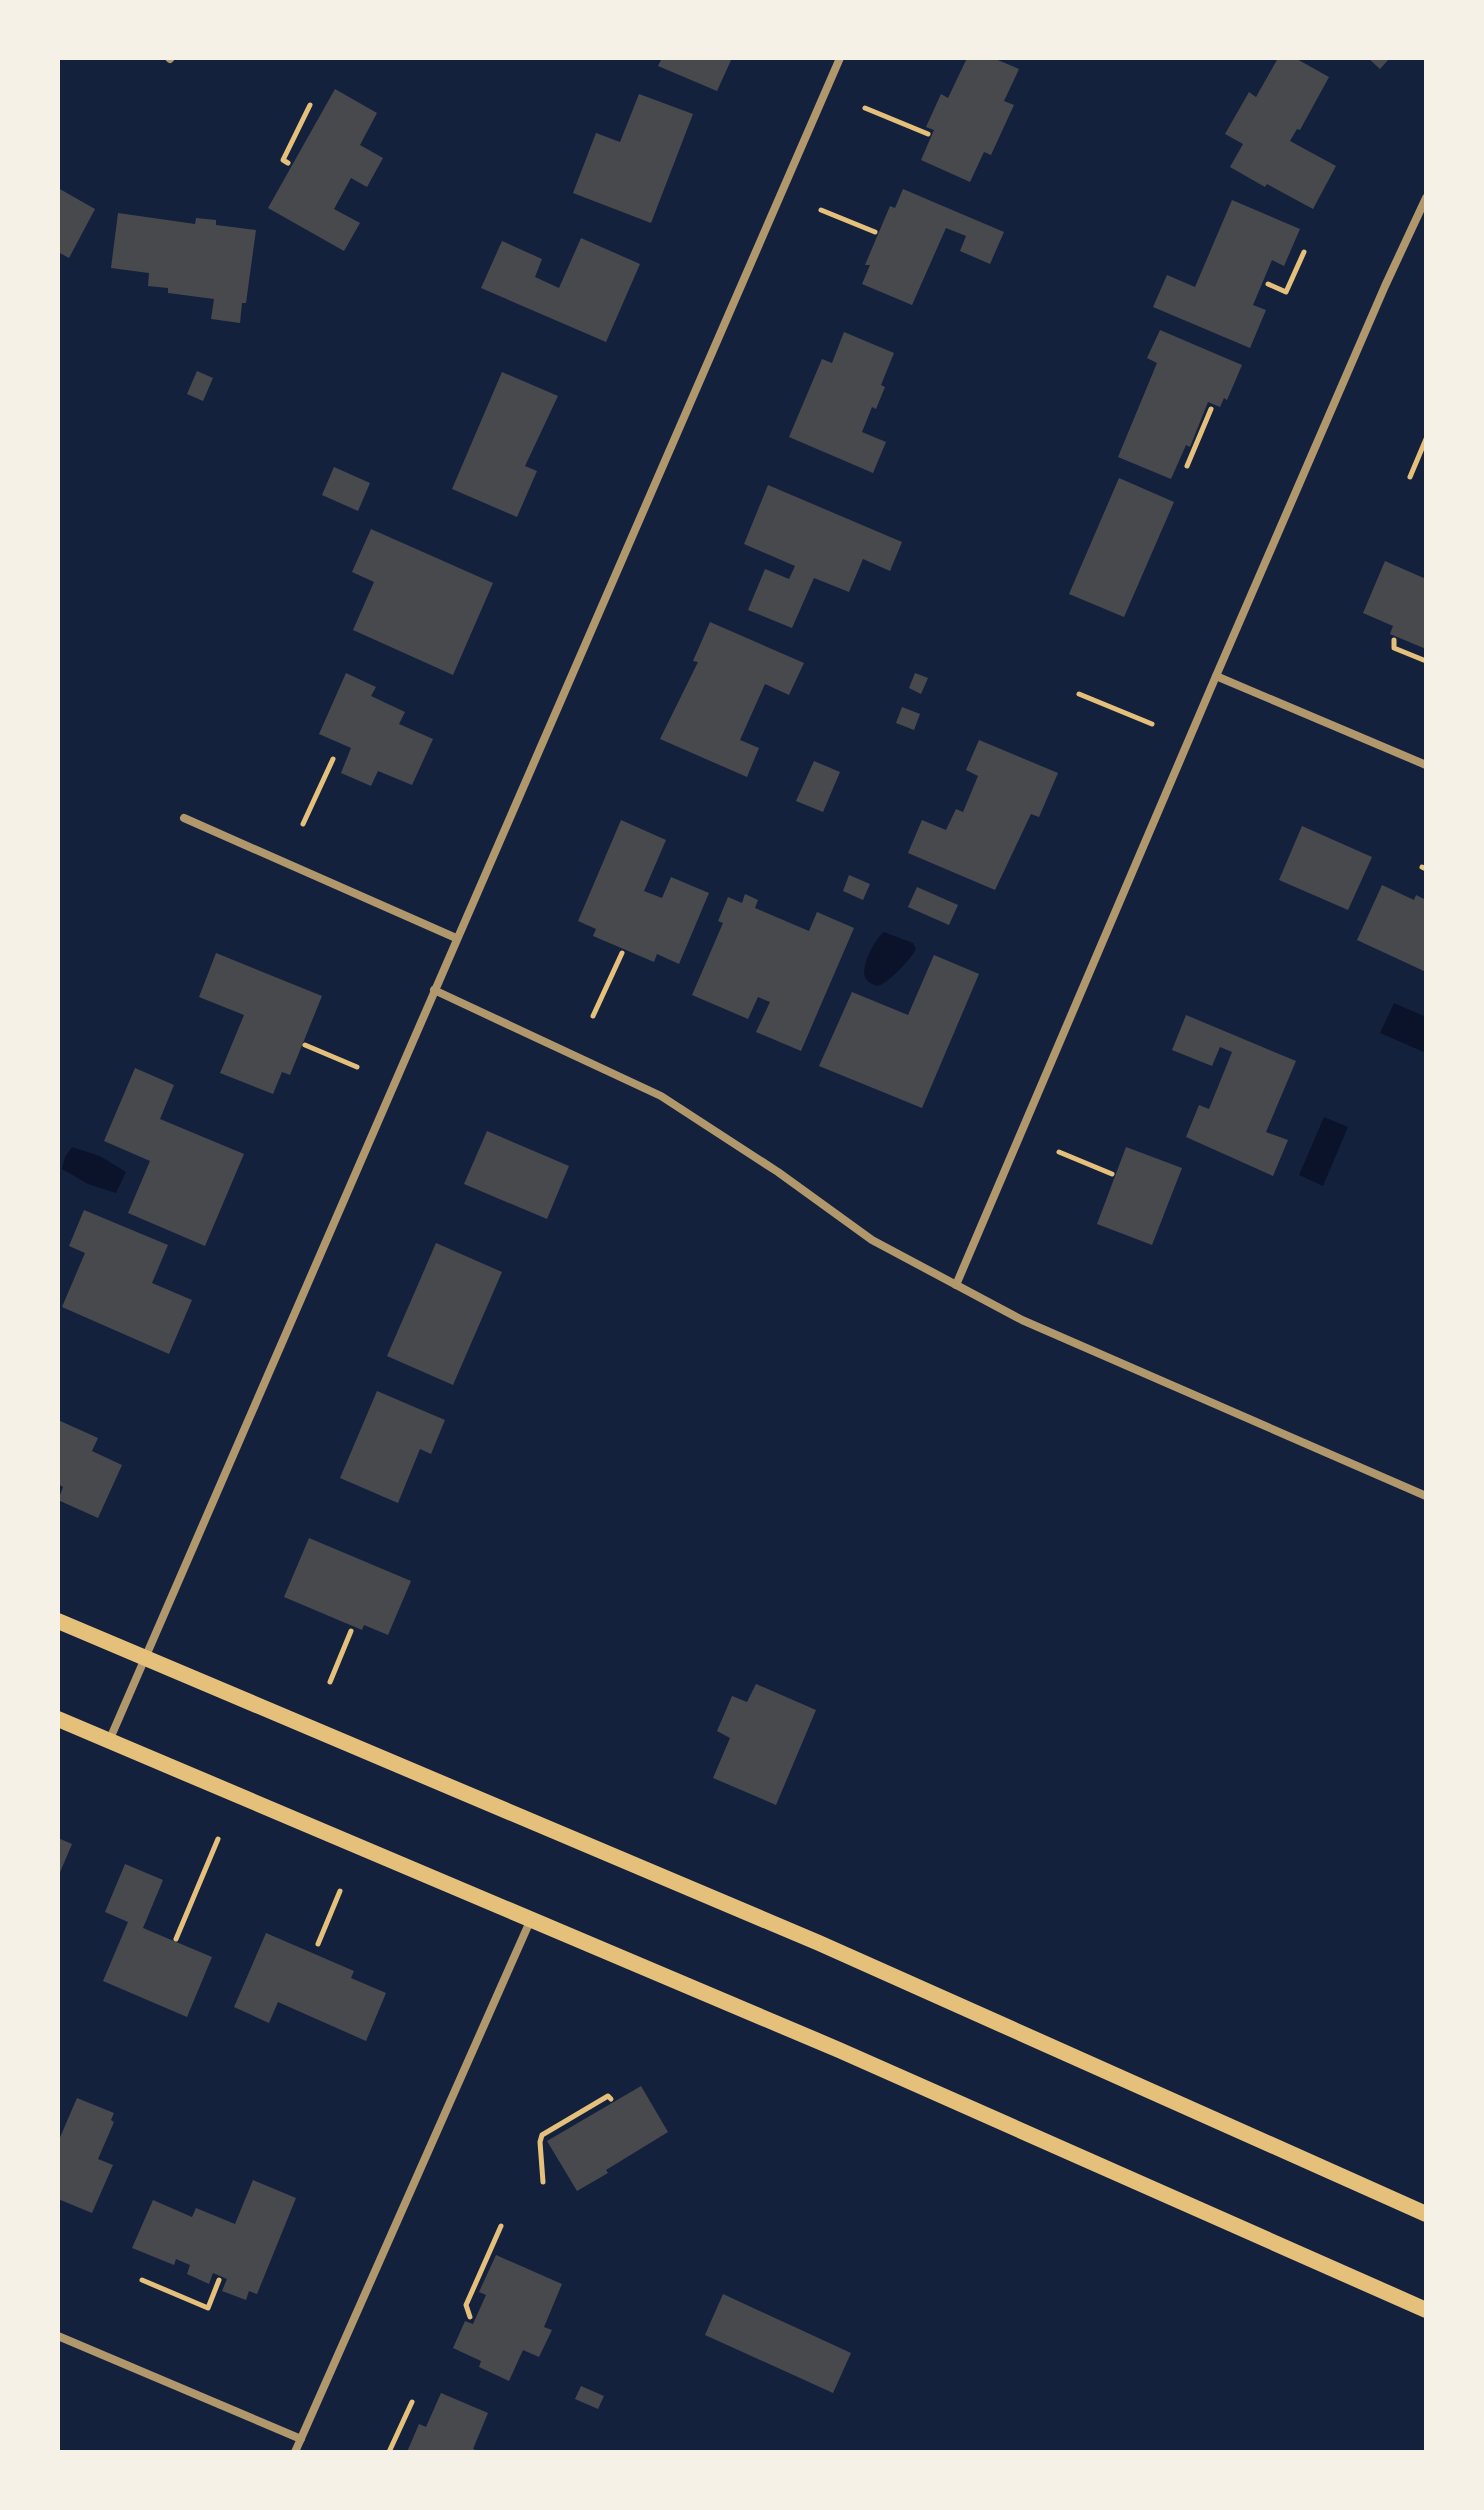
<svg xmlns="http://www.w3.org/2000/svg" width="1484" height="2510" font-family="Roboto,sans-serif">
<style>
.water{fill:#0b132b}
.building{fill:#48494c}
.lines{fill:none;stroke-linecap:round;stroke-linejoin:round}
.path{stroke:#e5c07b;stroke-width:5}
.minor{stroke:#b1986c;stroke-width:8}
.secondary{stroke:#e5c07b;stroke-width:16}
</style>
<rect width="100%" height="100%" fill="#14213d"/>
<g class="water">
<path d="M884 932 913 943 916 949C911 959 888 984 877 986 872 984 869 983 866 979 859 968 875 938 884 932Z"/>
<path d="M1394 1003 1426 1017V1053L1380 1033Z"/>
<path d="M1324 1117 1348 1127 1323 1186 1299 1175Z"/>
<path d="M72 1147 100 1156 126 1172 116 1193 88 1184 62 1169 65 1157Z"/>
</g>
<g class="building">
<path d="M662 58H732L717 91 658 66Z"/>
<path d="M967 58H993L1019 69 1004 101 1014 105 991 155 984 152 970 182 921 160 934 130 926 127 941 94 948 98Z"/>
<path d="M1278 58H1295L1329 77 1300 130 1297 129 1290 141 1336 166 1313 209 1267 184 1265 187 1230 167 1243 144 1225 134 1249 92 1256 97Z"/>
<path d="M1368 58H1390L1380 69Z"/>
<path d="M335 89 377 113 360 145 383 158 367 187 351 178 334 209 360 223 344 251 268 208Z"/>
<path d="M639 94 693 114 651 223 573 193 596 133 620 142Z"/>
<path d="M58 188 95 209 69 258 58 252Z"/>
<path d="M903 189 1004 232 990 264 960 251 966 236 946 228 912 305 862 284 870 265H865L890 206 895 208Z"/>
<path d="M1232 200 1300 229 1284 266 1272 260 1253 305 1266 310 1250 348 1153 307 1167 275 1195 287Z"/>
<path d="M118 213 195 224 196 218 216 220V225L256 230 246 303H242L240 323 211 319 214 299 168 293V288L148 286 149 273 111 268Z"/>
<path d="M581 238 640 264 606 342 481 288 502 241 542 259 535 277 559 288Z"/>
<path d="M1160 330 1242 365 1227 400 1224 398 1220 407 1208 402 1190 447 1186 445 1171 479 1118 457 1157 363 1147 358Z"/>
<path d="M844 332 894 353 881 385 885 387 876 409 872 407 862 432 886 442 873 473 789 437 822 359 832 363Z"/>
<path d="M197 371 213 378 203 401 187 394Z"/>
<path d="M502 372 558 396 525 466 537 471 517 517 452 489Z"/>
<path d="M334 467 370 483 358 511 322 495Z"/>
<path d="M1119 478 1174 502 1124 617 1069 594Z"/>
<path d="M768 485 902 542 890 571 863 559 849 592 814 578 792 628 748 610 765 569 789 579 795 566 744 544Z"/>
<path d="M371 529 493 583 453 675 353 630 374 582 352 572Z"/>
<path d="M1385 561 1426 579V649L1390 634 1393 626 1363 613Z"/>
<path d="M710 622 804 663 789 695 765 684 740 740 759 748 747 777 660 739 698 662 693 661Z"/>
<path d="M346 673 376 687 371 696 405 712 399 724 433 739 412 785 378 771 371 786 341 773 351 748 319 734Z"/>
<path d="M915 673 928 678 921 694 909 688Z"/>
<path d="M902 707 920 714 914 730 896 723Z"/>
<path d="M979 740 1058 773 1039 817 1031 814 995 890 908 853 922 820 946 830 956 809 963 812 978 776 966 770Z"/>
<path d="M814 761 840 772 823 812 796 801Z"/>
<path d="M621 820 666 840 644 891 662 898 671 877 709 893 679 964 657 954 654 962 593 936 596 929 578 921Z"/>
<path d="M1302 826 1372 857 1348 910 1279 880Z"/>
<path d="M849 875 870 884 863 900 843 891Z"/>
<path d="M1382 885 1414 900 1416 895 1426 900V972L1357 940Z"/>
<path d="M917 887 958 905 949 925 908 907Z"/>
<path d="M745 894 758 900 755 908 809 931 817 912 854 928 801 1051 756 1032 770 1002 758 997 748 1019 692 995 723 923 718 921 728 897 742 903Z"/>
<path d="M216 953 322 996 290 1075 282 1072 273 1094 220 1073 244 1015 199 997Z"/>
<path d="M934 955 979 974 922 1108 819 1066 852 992 908 1015Z"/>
<path d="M1186 1015 1296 1061 1266 1132 1288 1140 1273 1176 1186 1137 1199 1105 1209 1109 1232 1052 1220 1047 1212 1066 1172 1050Z"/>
<path d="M135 1068 174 1085 160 1119 244 1154 205 1246 128 1213 150 1161 104 1141Z"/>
<path d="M487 1131 569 1166 547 1219 464 1184Z"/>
<path d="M1126 1147 1182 1168 1152 1245 1097 1224Z"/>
<path d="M84 1210 168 1245 152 1283 192 1300 169 1354 62 1307 85 1253 69 1246Z"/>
<path d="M436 1243 502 1272 453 1385 387 1356Z"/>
<path d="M377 1391 445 1420 431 1454 420 1449 398 1503 340 1478Z"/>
<path d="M58 1420 98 1438 92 1451 122 1465 98 1518 58 1500 63 1487 58 1484Z"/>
<path d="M309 1538 411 1581 388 1635 364 1625 362 1630 284 1597Z"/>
<path d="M756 1684 816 1710 776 1805 713 1778 730 1738 717 1731 732 1696 747 1702Z"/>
<path d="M58 1838 72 1844 58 1877Z"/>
<path d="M125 1864 163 1880 143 1928 212 1957 187 2017 103 1981 128 1922 105 1912Z"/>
<path d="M266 1933 354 1971 351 1978 386 1993 366 2041 278 2002 269 2023 234 2007Z"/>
<path d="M641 2086 668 2132 606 2170 608 2173 577 2191 547 2141Z"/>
<path d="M77 2098 114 2113 111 2120 114 2122 98 2159 113 2165 92 2213 58 2199V2142Z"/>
<path d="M253 2180 296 2198 257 2294 249 2291 246 2300 222 2291 227 2279 213 2273 209 2284 187 2274 190 2265 176 2259 174 2265 132 2248 153 2200 192 2217 196 2208 235 2224Z"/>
<path d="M496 2255 562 2284 544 2327 552 2330 539 2357 523 2350 509 2381 479 2367 481 2361 453 2348 465 2321 473 2324 486 2295 479 2292Z"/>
<path d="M723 2294 851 2353 833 2393 705 2335Z"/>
<path d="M581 2386 604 2396 598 2409 575 2399Z"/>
<path d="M441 2393 488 2413 473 2449 481 2452H407L419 2424 426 2427Z"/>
</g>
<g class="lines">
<g class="path">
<path d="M865 108 928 134"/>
<path d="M288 163 283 160 310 105"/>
<path d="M821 210 875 232"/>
<path d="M1268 284 1286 292 1304 252"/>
<path d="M1187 466 1211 409"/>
<path d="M1410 477 1426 439"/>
<path d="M1394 640V648L1426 661"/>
<path d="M1079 694 1152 724"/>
<path d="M303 824 333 759"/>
<path d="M1422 867 1426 869"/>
<path d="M593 1016 622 953"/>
<path d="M305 1045 357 1067"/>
<path d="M1059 1152 1112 1174"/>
<path d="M330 1682 351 1631"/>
<path d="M176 1939 218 1839"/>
<path d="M318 1944 340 1891"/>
<path d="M543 2182 540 2142 542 2135 608 2096 611 2099"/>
<path d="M142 2280 208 2308 219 2280"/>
<path d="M470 2317 466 2305 501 2226"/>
<path d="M389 2452 412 2402"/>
</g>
<g class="minor">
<path d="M169 58 170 59"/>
<path d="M1216 676 1426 765"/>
<path d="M184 818 456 938"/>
<path d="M434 990 661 1096 778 1172 872 1240 1022 1320 1426 1496"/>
<path d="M956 1285 1216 676 1385 286 1426 198"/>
<path d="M109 1741 840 58"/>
<path d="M58 2336 301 2439"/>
<path d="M295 2452 531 1919"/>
</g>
<g class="secondary">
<path d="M58 1621 819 1943 1426 2214"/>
<path d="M58 1719 839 2050 1426 2310"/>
</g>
</g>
<rect width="1484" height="2510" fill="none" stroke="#f6f1e7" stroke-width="120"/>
</svg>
